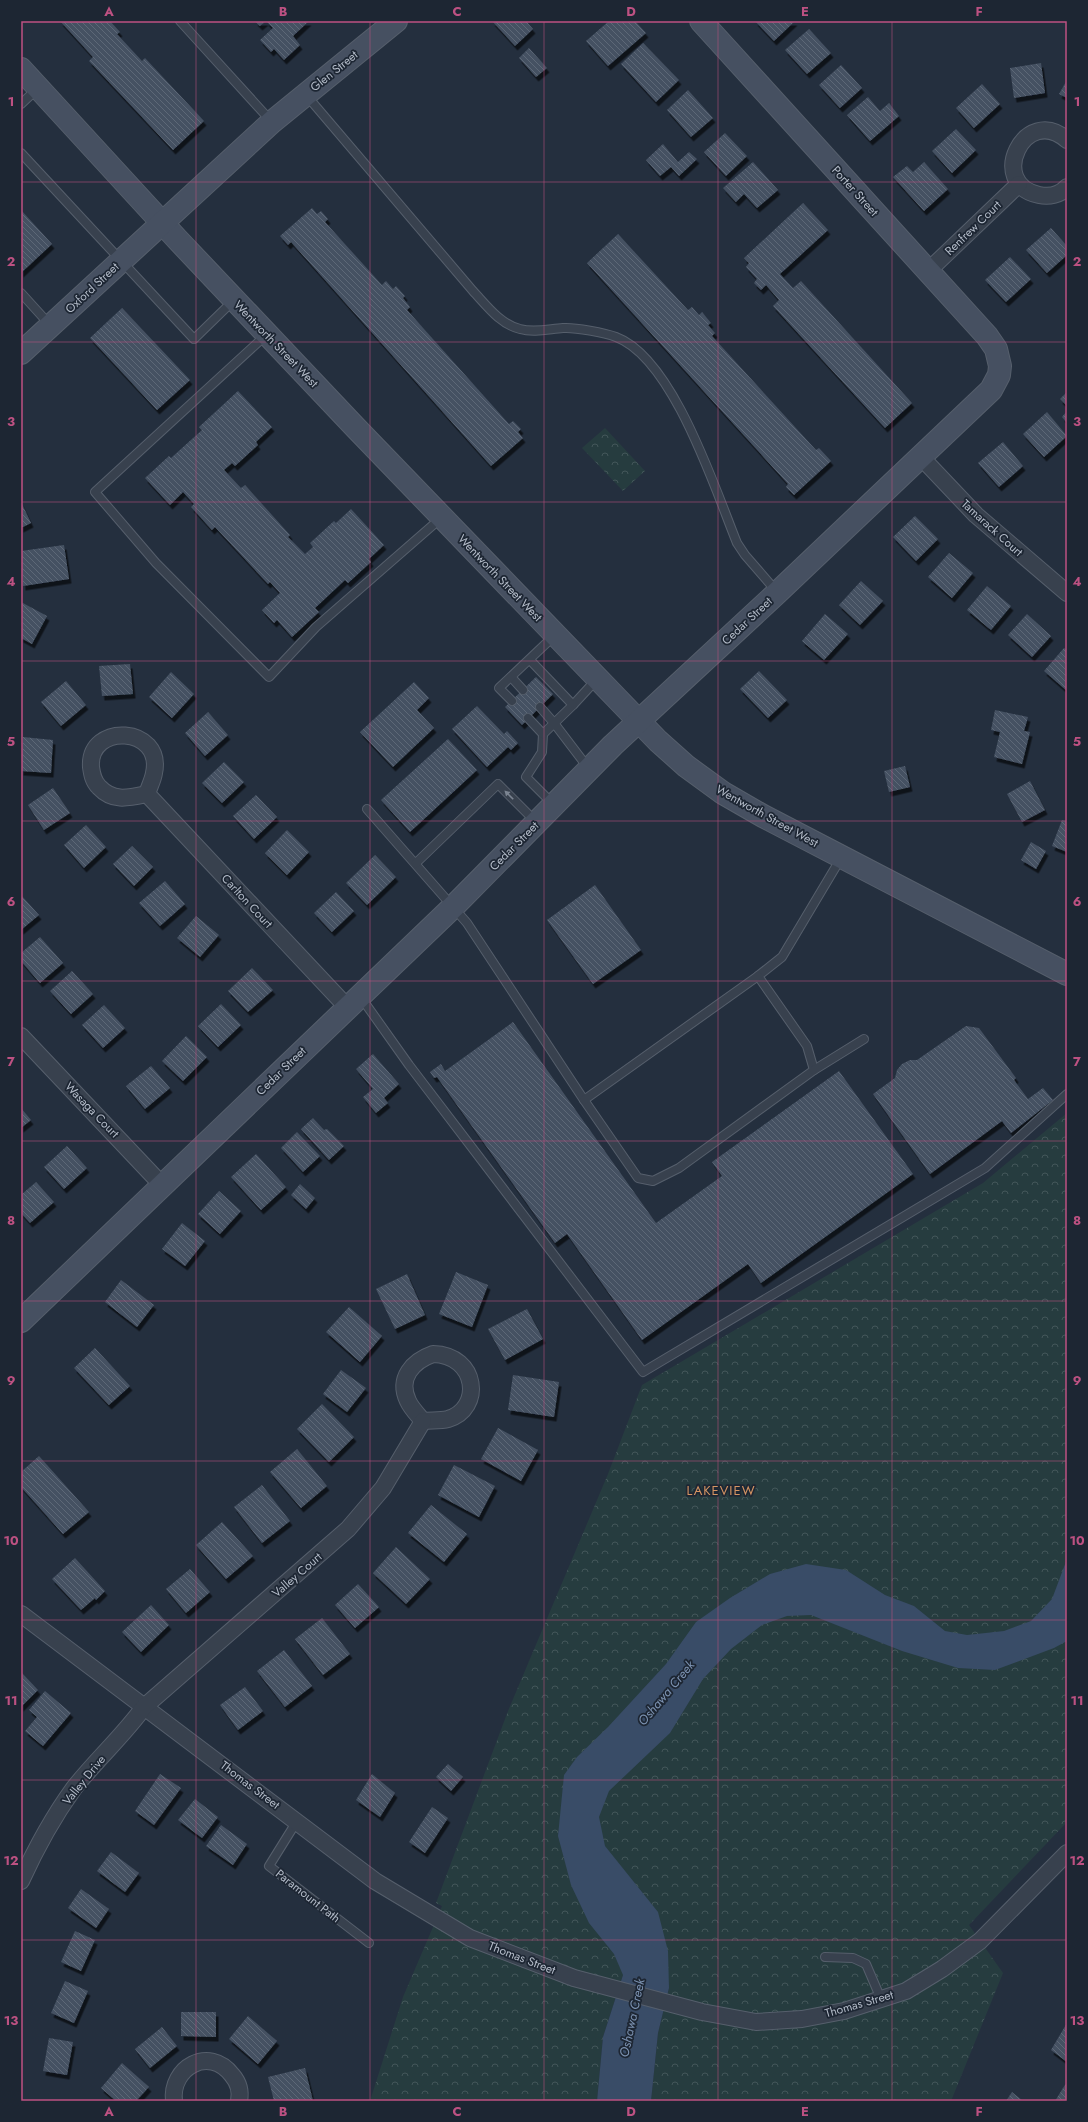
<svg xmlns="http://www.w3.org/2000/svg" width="1088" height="2122" font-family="Jost,sans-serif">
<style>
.forest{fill:url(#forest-crowns)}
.water{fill:#394c67}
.building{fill:url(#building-back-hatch);filter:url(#shadow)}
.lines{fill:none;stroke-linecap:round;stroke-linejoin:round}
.lane-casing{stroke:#565f6c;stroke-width:10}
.street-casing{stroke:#565f6c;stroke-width:18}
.secondary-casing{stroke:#565f6c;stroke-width:24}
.lane{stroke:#38414e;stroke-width:8}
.street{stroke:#38414e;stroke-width:16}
.secondary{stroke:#465061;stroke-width:22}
.oneway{fill:#7c8592}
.grid{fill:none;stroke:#bd5182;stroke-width:1;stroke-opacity:0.55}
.labels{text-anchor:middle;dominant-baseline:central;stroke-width:3.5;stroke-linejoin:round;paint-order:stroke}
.street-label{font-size:12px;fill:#b4bcc9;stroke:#1d2633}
.neighbourhood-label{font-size:13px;letter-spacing:1px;fill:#d59563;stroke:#1d2633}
.water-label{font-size:13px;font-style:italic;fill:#7c92b1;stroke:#1d2633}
.neatline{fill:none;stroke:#bd5182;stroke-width:1.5}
.grid-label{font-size:13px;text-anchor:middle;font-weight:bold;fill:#bd5182}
</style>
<defs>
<pattern id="forest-crowns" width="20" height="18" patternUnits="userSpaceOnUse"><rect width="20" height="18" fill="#263c3f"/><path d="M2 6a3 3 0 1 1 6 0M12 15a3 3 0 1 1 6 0" fill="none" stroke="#435659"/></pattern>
<pattern id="building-back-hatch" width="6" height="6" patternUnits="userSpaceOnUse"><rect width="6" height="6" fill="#455162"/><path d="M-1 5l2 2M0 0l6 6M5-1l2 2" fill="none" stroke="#5d6877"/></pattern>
<filter id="shadow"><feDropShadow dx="2.5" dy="4.5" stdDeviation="0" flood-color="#0009"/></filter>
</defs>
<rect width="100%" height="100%" fill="#242f3e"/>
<g class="forest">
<path d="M605 428 645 471 623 491 582 448Z"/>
<path d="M1067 1113V1822L969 1925 1003 1973 951 2101H651L658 2033 669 1988 623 1975 603 2037 597 2101H370L403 1997 442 1906 436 1903 508 1711 608 1474 642 1385 983 1183Z"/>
</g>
<path class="water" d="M1067 1559V1641L1054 1648 995 1670 958 1668 902 1651 811 1615 787 1616 762 1625 731 1649 703 1679 670 1733 609 1791 599 1817 605 1846 658 1912 668 1951 669 1988 658 2033 651 2101H597L603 2037 623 1975 614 1954 589 1923 571 1885 558 1836 564 1775 577 1757 608 1727 666 1664 696 1622 730 1598 770 1574 806 1564 846 1570 885 1595 914 1606 945 1631 967 1635 1004 1631 1031 1621 1052 1599Z"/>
<g class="building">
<path d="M60 21H110L120 32 117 34 142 61 145 58 204 121 173 150 89 61 93 57Z"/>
<path d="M255 21H266L260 26Z"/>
<path d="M266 21H309L293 36 300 45 284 60 274 49 271 52 260 40 273 28Z"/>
<path d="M492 21H526L533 29 515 46Z"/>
<path d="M609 21H635L646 33 608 66 586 41Z"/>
<path d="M755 21H795L774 41Z"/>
<path d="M809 29 831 53 807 74 785 50Z"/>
<path d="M643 43 679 80 656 102 621 64Z"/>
<path d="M529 48 547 68 536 77 519 58Z"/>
<path d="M1041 63 1045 93 1014 98 1010 68Z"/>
<path d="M841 65 862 88 840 108 819 85Z"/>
<path d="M1067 80V98L1059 94Z"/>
<path d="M982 84 1000 104 974 128 956 108Z"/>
<path d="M688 90 713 118 691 137 667 110Z"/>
<path d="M868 97 880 111 889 103 899 116 870 141 847 115Z"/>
<path d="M956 129 976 150 952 173 932 151Z"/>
<path d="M725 133 747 156 726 176 704 152Z"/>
<path d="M663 144 678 162 689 152 697 159 679 176 671 167 660 176 646 160Z"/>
<path d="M753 162 778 190 757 208 744 194 736 202 723 188Z"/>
<path d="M924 162 948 189 924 211 893 177 907 166 913 172Z"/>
<path d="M803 203 828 230 780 274 793 288 801 281 912 403 885 428 773 306 779 300 766 285 761 290 754 283 757 279 746 267 749 263 744 258Z"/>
<path d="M312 208 317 214 321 211 328 219 325 222 382 285 386 281 393 289 396 286 405 296 403 298 410 307 407 310 509 424 513 421 521 429 518 432 523 438 491 466 291 242 288 245 280 236Z"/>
<path d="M21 210 52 244 21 273Z"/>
<path d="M1051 228 1067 246V255L1047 273 1026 250Z"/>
<path d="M618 234 688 310 692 307 699 315 702 312 711 323 708 325 715 333 712 336 816 450 819 448 831 461 794 495 786 487 788 484 587 263Z"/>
<path d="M1010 257 1031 279 1006 302 985 280Z"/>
<path d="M122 308 190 380 157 410 90 338Z"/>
<path d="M238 391 272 427 256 442 258 445 235 466 232 463 224 470 241 488 245 485 290 535 288 537 305 554 313 547 310 543 334 521 336 523 351 509 384 545 369 559 371 562 348 583 345 580 315 608 319 612 292 637 277 620 274 623 262 610 280 593 270 582 268 584 215 527 212 530 191 507 194 504 183 492 170 505 145 478 169 456 171 458 202 430 199 427Z"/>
<path d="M1067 392V406L1060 399Z"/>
<path d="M1067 411V423L1062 417Z"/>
<path d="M1047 412 1067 436 1044 457 1023 434Z"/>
<path d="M1003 442 1023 466 999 487 978 463Z"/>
<path d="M21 502 31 523 21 528Z"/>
<path d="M915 516 938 539 916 561 893 537Z"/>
<path d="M64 545 69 579 23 586 21 551Z"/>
<path d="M949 553 973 573 952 598 928 577Z"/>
<path d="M861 581 883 601 860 625 839 605Z"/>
<path d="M987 586 1011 606 991 630 967 610Z"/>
<path d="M21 602 47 616 32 644 21 638Z"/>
<path d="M825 614 848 634 824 660 802 641Z"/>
<path d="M1027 614 1051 636 1032 657 1008 635Z"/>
<path d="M1064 648 1067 650V691L1044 671Z"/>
<path d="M130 664 133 694 102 696 99 666Z"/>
<path d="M759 671 787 700 768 718 740 689Z"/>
<path d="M171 672 194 694 172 718 149 697Z"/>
<path d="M536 677 553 694 522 725 505 707Z"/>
<path d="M66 681 86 705 61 726 41 702Z"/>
<path d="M414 682 429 698 417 710 434 728 393 767 360 732Z"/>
<path d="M477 706 504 734 507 731 518 743 511 750 508 747 487 767 452 729Z"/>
<path d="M995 710 1028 717 1024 731 1030 732 1022 764 994 757 1000 732 991 730Z"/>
<path d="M208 712 228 735 205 756 185 733Z"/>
<path d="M23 737 53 740 51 773 21 771Z"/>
<path d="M448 739 477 770 410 832 381 800Z"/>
<path d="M224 762 244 782 222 803 202 783Z"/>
<path d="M905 766 910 787 889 792 884 771Z"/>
<path d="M1030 781 1045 810 1022 822 1007 794Z"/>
<path d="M53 788 70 813 44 830 28 805Z"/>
<path d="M256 795 277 817 254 839 233 816Z"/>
<path d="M1062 820 1067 821V852L1052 846Z"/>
<path d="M86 825 106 847 84 868 64 845Z"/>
<path d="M287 830 309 852 287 875 265 853Z"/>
<path d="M1031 842 1046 851 1036 869 1021 860Z"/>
<path d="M132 846 153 867 134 886 113 864Z"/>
<path d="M375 855 396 877 367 905 346 883Z"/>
<path d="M165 881 185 904 160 926 139 903Z"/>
<path d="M595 885 641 950 593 984 547 920Z"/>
<path d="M336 892 354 911 332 932 314 913Z"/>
<path d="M21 895 39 915 21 930Z"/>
<path d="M196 916 219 935 200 957 177 938Z"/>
<path d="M40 937 63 963 40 983 21 961V953Z"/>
<path d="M252 968 273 990 248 1012 228 991Z"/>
<path d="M72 971 93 994 71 1014 50 991Z"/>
<path d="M221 1004 241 1025 218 1047 198 1026Z"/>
<path d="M104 1005 125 1028 103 1048 82 1025Z"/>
<path d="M513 1022 656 1223 722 1176 712 1162 839 1071 913 1174 761 1283 748 1264 642 1340 567 1234 555 1243 437 1077 434 1078 430 1072 441 1064 445 1071Z"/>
<path d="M966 1026 979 1028 1016 1078 1014 1080 1028 1099 1043 1088 1053 1100 1011 1133 1002 1121 930 1174 873 1094 895 1078 897 1070 902 1064 910 1060H917Z"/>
<path d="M186 1036 207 1057 183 1081 162 1061Z"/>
<path d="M373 1054 399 1084 384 1098 388 1103 376 1113 363 1097 373 1089 356 1069Z"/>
<path d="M151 1066 170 1088 145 1109 126 1086Z"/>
<path d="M21 1108 31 1120 21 1128Z"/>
<path d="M313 1118 324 1130 327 1129 344 1146 329 1160 301 1129Z"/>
<path d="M297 1132 320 1156 303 1172 281 1148Z"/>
<path d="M67 1146 87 1168 64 1189 44 1167Z"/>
<path d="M256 1154 286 1187 261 1210 231 1177Z"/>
<path d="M36 1182 54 1202 30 1223 21 1213V1195Z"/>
<path d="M300 1184 315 1198 306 1209 291 1195Z"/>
<path d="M219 1191 241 1211 220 1234 198 1214Z"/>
<path d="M182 1223 205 1241 185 1266 162 1249Z"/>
<path d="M456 1272 488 1285 472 1327 439 1314Z"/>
<path d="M407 1274 425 1315 395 1329 376 1289Z"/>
<path d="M121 1280 154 1305 137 1327 105 1302Z"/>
<path d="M349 1307 382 1336 360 1362 326 1332Z"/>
<path d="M527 1309 543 1339 505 1360 488 1329Z"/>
<path d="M95 1348 130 1386 109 1405 74 1368Z"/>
<path d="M341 1370 366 1388 347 1412 323 1394Z"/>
<path d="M513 1375 559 1382 554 1417 508 1410Z"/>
<path d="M322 1404 354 1437 329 1462 297 1429Z"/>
<path d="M498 1428 538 1450 521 1481 481 1459Z"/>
<path d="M297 1449 327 1486 301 1508 270 1472Z"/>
<path d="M39 1456 89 1512 63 1534 21 1487V1472Z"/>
<path d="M454 1465 495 1486 479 1517 438 1495Z"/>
<path d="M262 1485 290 1521 262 1543 234 1507Z"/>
<path d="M431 1505 467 1534 444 1562 408 1533Z"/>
<path d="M222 1522 253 1556 226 1579 196 1545Z"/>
<path d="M396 1547 430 1579 406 1604 373 1573Z"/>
<path d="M75 1558 105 1591 96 1600 95 1598 81 1610 52 1579Z"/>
<path d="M190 1569 210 1592 186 1613 166 1589Z"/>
<path d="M358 1584 379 1607 355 1628 335 1605Z"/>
<path d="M151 1605 169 1625 141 1652 122 1632Z"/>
<path d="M322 1618 350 1654 323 1675 295 1639Z"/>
<path d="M284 1650 312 1686 285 1707 257 1671Z"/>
<path d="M22 1673 38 1690 21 1707V1675Z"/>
<path d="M245 1687 263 1711 238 1730 220 1705Z"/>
<path d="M45 1691 71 1713 43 1746 25 1731 37 1717 29 1710Z"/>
<path d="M448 1764 463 1777 451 1791 436 1777Z"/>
<path d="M160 1774 181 1788 154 1825 135 1811Z"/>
<path d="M372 1774 395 1793 380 1817 356 1800Z"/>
<path d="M195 1799 218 1817 202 1838 178 1820Z"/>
<path d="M432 1807 448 1818 425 1853 409 1842Z"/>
<path d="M221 1825 247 1844 233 1865 206 1846Z"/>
<path d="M111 1852 139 1873 125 1892 97 1871Z"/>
<path d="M81 1889 109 1909 96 1928 68 1908Z"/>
<path d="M75 1931 95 1940 81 1971 61 1962Z"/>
<path d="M65 1981 88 1991 74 2023 51 2013Z"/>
<path d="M181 2012H216V2037L181 2036Z"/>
<path d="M248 2016 277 2041 258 2064 229 2039Z"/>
<path d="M1067 2023V2062L1051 2050Z"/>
<path d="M162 2027 177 2046 150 2068 135 2049Z"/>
<path d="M49 2038 73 2042 67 2075 43 2071Z"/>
<path d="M122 2063 149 2087 136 2101H116L101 2088Z"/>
<path d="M305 2068 313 2101H274L268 2077Z"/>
<path d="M1067 2082V2101H1055L1063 2088Z"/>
<path d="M1012 2092 1023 2101H1006Z"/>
</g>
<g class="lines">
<g class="lane-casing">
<g id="lane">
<path d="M180 21 271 121"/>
<path d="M307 96 473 291C487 306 500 324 520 329 534 333 549 329 563 328 575 327 605 333 616 337 673 358 715 489 737 543L745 555 777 592"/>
<path d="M21 104 38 88"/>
<path d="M21 153 194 339 233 301"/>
<path d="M21 293 50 325"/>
<path d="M266 335 95 492 156 563 269 677 316 627 441 518"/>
<path d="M530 660 573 705 597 679"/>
<path d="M511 677 523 690"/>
<path d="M512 701 499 688 555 635"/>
<path d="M540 707 554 723 589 769"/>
<path d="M528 718 543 734 542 752 526 777 553 804"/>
<path d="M543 734 573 705"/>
<path d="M367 809 467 923 584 1100 638 1178 653 1181 679 1168 814 1070 807 1046 758 976 782 957 841 858"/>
<path d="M416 863 498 784 536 822"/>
<path d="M360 996 409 1065 643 1372 985 1168 1067 1094"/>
<path d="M814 1070 864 1039"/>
<path d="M584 1100 758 976"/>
<path d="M297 1821 269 1866 369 1943"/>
<path d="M825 1957 853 1958 866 1964 881 1999"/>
</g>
</g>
<g class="street-casing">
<g id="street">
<path d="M1067 140C1025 103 986 184 1039 195 1049 197 1060 195 1067 187"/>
<path d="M927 272 1019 184"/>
<path d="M921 457 976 515 1067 593"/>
<path d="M147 794C128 798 113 802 99 787 93 781 92 774 91 767 88 722 164 726 154 773 153 780 149 787 147 794L347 1007"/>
<path d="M21 1036 162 1185"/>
<path d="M433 1354C478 1355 483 1409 448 1419 440 1421 431 1420 423 1421 418 1415 411 1408 408 1401 397 1378 413 1361 433 1354Z"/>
<path d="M21 1614 375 1881 470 1938 574 1978 702 2012 756 2022 802 2019 844 2011 906 1991 942 1969 980 1941 1067 1853"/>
<path d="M21 1881C36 1848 53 1817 74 1788 96 1760 123 1736 144 1707L348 1529 383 1488 423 1421"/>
<path d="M174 2101C170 2068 209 2045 232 2075 239 2083 241 2091 239 2101"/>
</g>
</g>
<g class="secondary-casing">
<g id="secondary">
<path d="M21 69 177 239 355 427 658 741 686 766 723 793 763 816 1067 974"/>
<path d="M21 353 272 122 396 21"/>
<path d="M21 1321 454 906 613 745 777 593 991 390 999 375 1000 366 996 349 987 336 701 21"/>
</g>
</g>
<use href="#lane" class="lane"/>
<use href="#street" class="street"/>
<use href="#secondary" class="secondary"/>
</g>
<defs><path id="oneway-solid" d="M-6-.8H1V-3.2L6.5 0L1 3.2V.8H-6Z"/></defs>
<use class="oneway" href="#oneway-solid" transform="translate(509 795) rotate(-135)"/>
<path class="grid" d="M196 21V2101M370 21V2101M544 21V2101M718 21V2101M892 21V2101M21 182H1067M21 342H1067M21 502H1067M21 661H1067M21 821H1067M21 981H1067M21 1141H1067M21 1301H1067M21 1461H1067M21 1620H1067M21 1780H1067M21 1940H1067"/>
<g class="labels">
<g class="street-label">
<text transform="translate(334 71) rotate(-39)">Glen Street</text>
<text transform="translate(855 191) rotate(48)">Porter Street</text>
<text transform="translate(973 228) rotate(-44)">Renfrew Court</text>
<text transform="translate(92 288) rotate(-43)">Oxford Street</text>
<text transform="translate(276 344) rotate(46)">Wentworth Street West</text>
<text transform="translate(992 528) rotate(42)">Tamarack Court</text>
<text transform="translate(500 578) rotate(46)">Wentworth Street West</text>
<text transform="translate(747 621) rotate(-43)">Cedar Street</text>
<text transform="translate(767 816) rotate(29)">Wentworth Street West</text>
<text transform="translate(514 846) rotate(-45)">Cedar Street</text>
<text transform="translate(247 901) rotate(47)">Carlton Court</text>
<text transform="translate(281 1071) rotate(-44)">Cedar Street</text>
<text transform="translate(92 1110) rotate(46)">Wasaga Court</text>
<text transform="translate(297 1575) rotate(-41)">Valley Court</text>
<text transform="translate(84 1780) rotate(-51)">Valley Drive</text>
<text transform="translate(250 1785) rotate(37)">Thomas Street</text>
<text transform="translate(308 1896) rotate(38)">Paramount Path</text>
<text transform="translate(522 1958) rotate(21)">Thomas Street</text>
<text transform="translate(859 2004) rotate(-16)">Thomas Street</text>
</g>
<g class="neighbourhood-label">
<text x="721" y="1490">LAKEVIEW</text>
</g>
<g class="water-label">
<text transform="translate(666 1693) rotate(-50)">Oshawa Creek</text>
<text transform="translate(632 2018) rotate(-78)">Oshawa Creek</text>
</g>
</g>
<rect width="1088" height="2122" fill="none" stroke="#1d2633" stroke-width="44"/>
<rect x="22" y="22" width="1044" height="2078" class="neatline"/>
<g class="grid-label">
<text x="109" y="16">A</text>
<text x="283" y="16">B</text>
<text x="457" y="16">C</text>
<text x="631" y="16">D</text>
<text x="805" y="16">E</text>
<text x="979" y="16">F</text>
<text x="11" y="106">1</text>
<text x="1077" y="106">1</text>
<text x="11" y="266">2</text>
<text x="1077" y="266">2</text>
<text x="11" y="426">3</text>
<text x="1077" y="426">3</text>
<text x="11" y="586">4</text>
<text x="1077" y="586">4</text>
<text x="11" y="746">5</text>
<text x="1077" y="746">5</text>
<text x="11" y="906">6</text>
<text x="1077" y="906">6</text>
<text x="11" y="1066">7</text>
<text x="1077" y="1066">7</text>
<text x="11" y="1225">8</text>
<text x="1077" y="1225">8</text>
<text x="11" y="1385">9</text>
<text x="1077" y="1385">9</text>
<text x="11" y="1545">10</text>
<text x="1077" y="1545">10</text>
<text x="11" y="1705">11</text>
<text x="1077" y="1705">11</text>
<text x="11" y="1865">12</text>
<text x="1077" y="1865">12</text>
<text x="11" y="2025">13</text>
<text x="1077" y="2025">13</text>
<text x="109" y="2116">A</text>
<text x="283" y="2116">B</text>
<text x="457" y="2116">C</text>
<text x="631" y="2116">D</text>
<text x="805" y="2116">E</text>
<text x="979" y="2116">F</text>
</g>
</svg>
